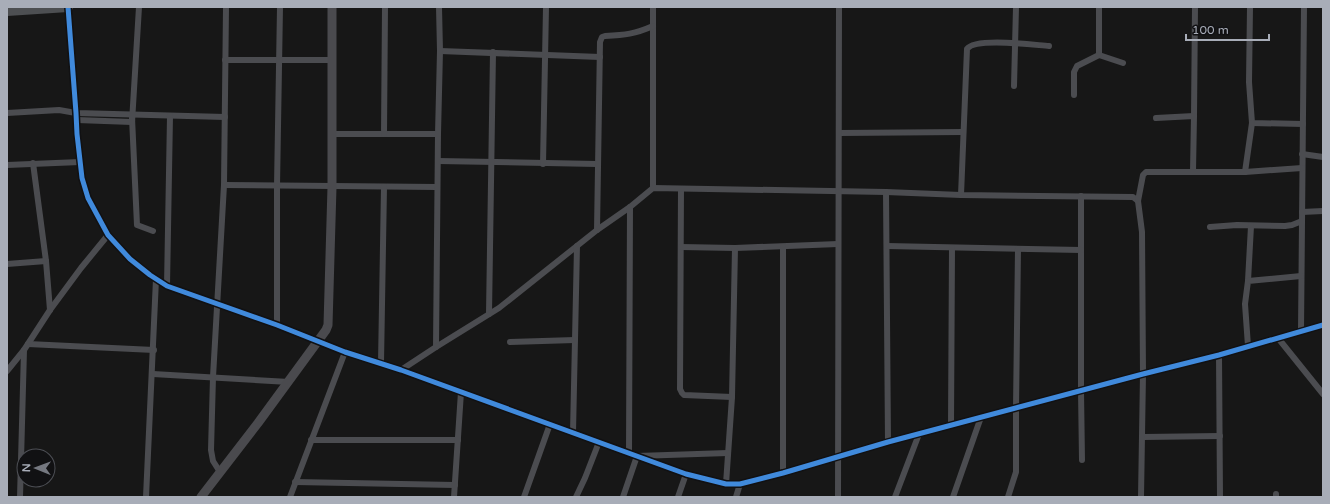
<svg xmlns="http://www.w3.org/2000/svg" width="1330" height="504" font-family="'Varela Round',sans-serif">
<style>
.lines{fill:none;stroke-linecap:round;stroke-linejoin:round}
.minor{stroke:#4b4c50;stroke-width:6}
.secondary{stroke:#4a4a4e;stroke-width:9}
.primary{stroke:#4d4f52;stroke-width:10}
.cycleway-casing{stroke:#111113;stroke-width:8}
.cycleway{stroke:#408adc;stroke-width:5}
</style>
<rect width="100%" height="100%" fill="#171717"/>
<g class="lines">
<g class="minor">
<path d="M68 7 76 113 77 134 82 178 88 198 108 235 130 259 150 275 167 286 277 325 345 352 401 370 686 474 726 484H740L783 473 888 442 1143 374 1219 355 1323 325"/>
<path d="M1099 7V55L1123 63"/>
<path d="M1250 7 1249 82 1252 123 1303 124"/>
<path d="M440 51 600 57"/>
<path d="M225 60H331"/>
<path d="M1014 86 1016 7"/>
<path d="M1074 95V72L1077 66 1099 55"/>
<path d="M7 113 59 110 76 113 225 117"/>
<path d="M1194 116 1195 7"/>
<path d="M132 118 137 225 153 231"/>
<path d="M1156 118 1194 116 1193 171"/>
<path d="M77 120 132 122 139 7"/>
<path d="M839 133 963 132"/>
<path d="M332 134H438"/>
<path d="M384 134 385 7"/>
<path d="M1302 154 1323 157"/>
<path d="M438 161 597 164"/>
<path d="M33 163 46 261 50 310"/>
<path d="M543 164 546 7"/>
<path d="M7 165 80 162"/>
<path d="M1245 172 1252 123"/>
<path d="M224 185 437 187"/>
<path d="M653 188V7"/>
<path d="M681 189 680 389 682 393 684 395 732 397"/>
<path d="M886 192 888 442"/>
<path d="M961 195 967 49C975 37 1034 45 1049 46"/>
<path d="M1081 196V391L1082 460"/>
<path d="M1302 212 1323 211"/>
<path d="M1210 227 1237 225 1285 226 1292 225 1302 221"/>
<path d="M597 230 600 42 602 37 605 36C625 35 635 34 653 26"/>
<path d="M887 246 1081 250"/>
<path d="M681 247 735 248 838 244"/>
<path d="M783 247V473"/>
<path d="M7 264 46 261"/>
<path d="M1248 281 1251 226"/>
<path d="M167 286 170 116"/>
<path d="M489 314 493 52"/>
<path d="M277 325V186L280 7"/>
<path d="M1301 331 1304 7"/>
<path d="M1278 338 1323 394"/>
<path d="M510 342 575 340"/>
<path d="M28 344 154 350"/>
<path d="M1248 346 1245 304 1248 281 1301 276"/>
<path d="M436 347 438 134 440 51 439 7"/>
<path d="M1219 355 1220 497"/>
<path d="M381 363 384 187"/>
<path d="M401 370 436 347 499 308 597 230 630 207 653 188 886 192 961 195 1133 197 1138 201"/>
<path d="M7 371 24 350 50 310 81 268 108 235"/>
<path d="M153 374 289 382"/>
<path d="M951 425 952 248"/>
<path d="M573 433 577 246"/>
<path d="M1143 437 1220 436"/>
<path d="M311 440H458"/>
<path d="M629 453 630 207"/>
<path d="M220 472 213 461 211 450 213 377 224 185 226 7"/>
<path d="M295 482 455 485"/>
<path d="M726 484 732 397 735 248"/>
<path d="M20 497 24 350"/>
<path d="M146 497 156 279"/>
<path d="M290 497 345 352"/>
<path d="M454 497 461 392"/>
<path d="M524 497 550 424"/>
<path d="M576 497 585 478 599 442"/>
<path d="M623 497 637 456 728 453"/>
<path d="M678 497 686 474"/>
<path d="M736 497 740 484"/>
<path d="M838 497 839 7"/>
<path d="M895 497 919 434"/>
<path d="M953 497 981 417"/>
<path d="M1008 497 1016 472V408L1018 249"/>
<path d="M1141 497 1143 374 1142 232 1138 201 1143 175 1146 172H1245L1302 168"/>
<path d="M1276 497V494"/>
</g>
<path class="secondary" d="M201 497 258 423 326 330 328 325 332 187V7"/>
<path class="primary" d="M7 11 68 7"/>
<g class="cycleway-casing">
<path id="cycleway" d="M68 7 76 113 77 134 82 178 88 198 108 235 130 259 150 275 167 286 277 325 345 352 401 370 686 474 726 484H740L783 473 888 442 1143 374 1219 355 1323 325"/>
</g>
<use href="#cycleway" class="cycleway"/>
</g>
<rect width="1330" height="504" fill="none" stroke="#a8adb8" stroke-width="16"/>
<g transform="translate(36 468) rotate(271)"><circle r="19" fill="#111113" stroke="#4d4f55"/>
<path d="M0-3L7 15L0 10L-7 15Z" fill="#757880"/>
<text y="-6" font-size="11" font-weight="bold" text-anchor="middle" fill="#a8adb8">N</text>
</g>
<path d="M1186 34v6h83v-6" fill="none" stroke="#a8adb8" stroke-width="2"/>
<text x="1192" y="34" font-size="12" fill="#a8adb8" stroke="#111113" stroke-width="3" paint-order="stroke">100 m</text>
</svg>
